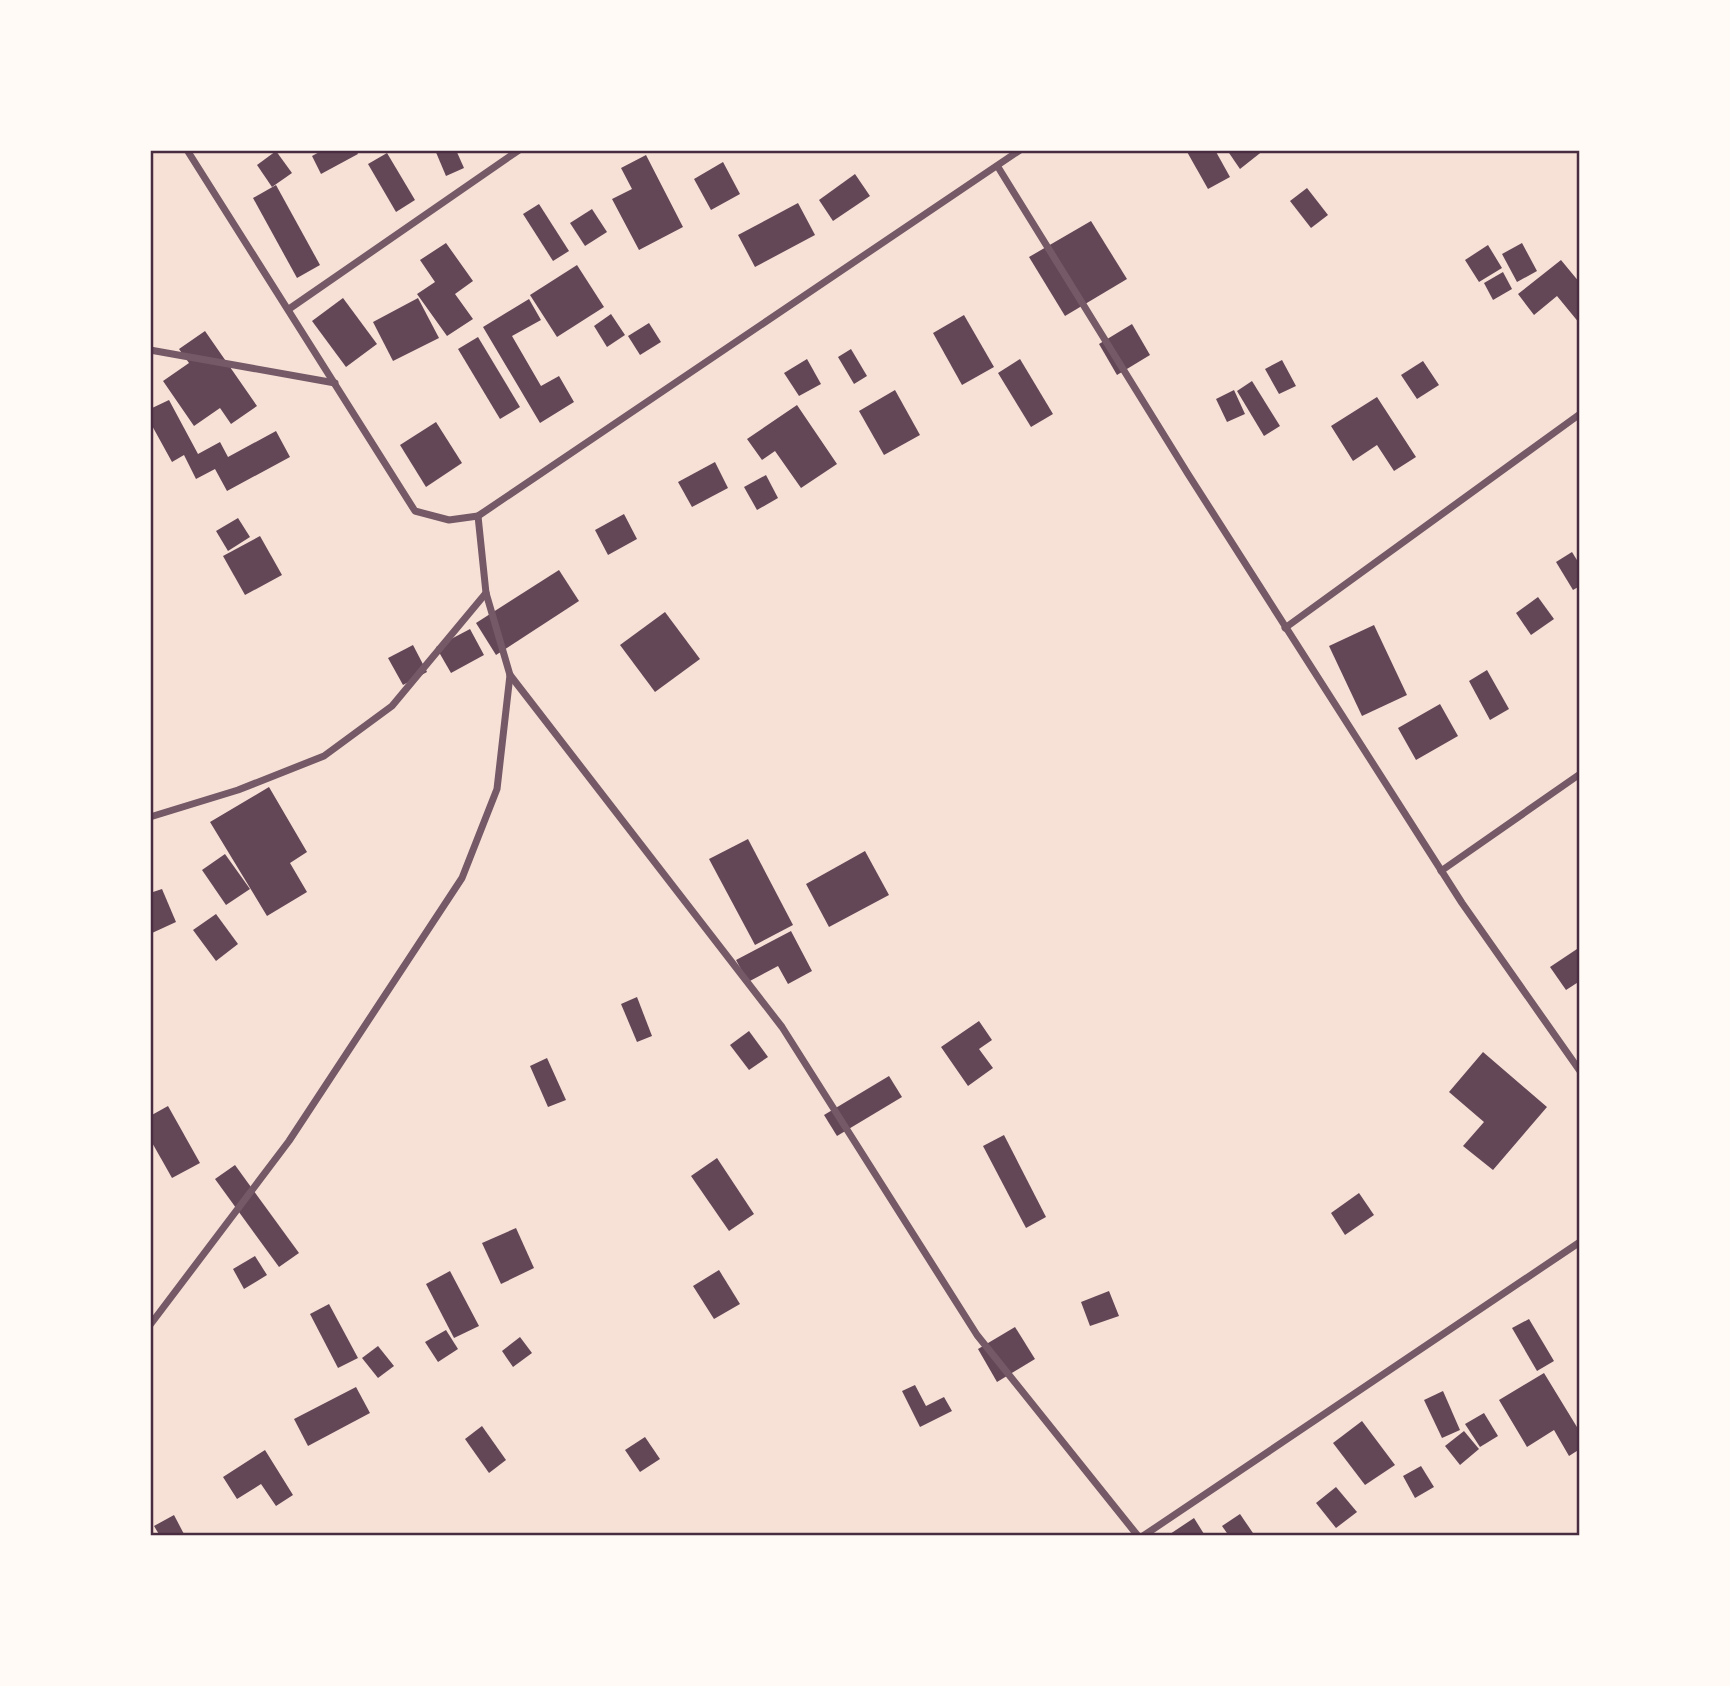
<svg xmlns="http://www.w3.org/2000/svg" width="1730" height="1686" font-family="Lora,serif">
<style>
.building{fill:#644757}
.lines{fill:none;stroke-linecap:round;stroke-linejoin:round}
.minor{stroke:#755966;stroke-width:7}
.neatline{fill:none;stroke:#4a2c40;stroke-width:2.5}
</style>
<rect width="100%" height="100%" fill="#f7e1d7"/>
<g class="building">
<path d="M323 150H356L358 154 321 174 312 156Z"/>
<path d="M435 150H456L464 168 446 176Z"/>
<path d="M1186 150H1215L1230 177 1208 189Z"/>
<path d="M1227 150H1264L1240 169Z"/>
<path d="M276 151 292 173 272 187 257 165Z"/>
<path d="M387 153 415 200 396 212 368 164Z"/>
<path d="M646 155 683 227 639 250 612 199 632 189 621 168Z"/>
<path d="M723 162 740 194 711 210 694 179Z"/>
<path d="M855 174 870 196 833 221 819 200Z"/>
<path d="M276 185 320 265 297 278 253 198Z"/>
<path d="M1307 188 1328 215 1311 228 1290 201Z"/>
<path d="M798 203 815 235 755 267 738 235Z"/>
<path d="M539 204 569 251 553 261 523 214Z"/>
<path d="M592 209 607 232 585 246 570 223Z"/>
<path d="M1091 221 1127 279 1065 316 1029 257Z"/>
<path d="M446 243 473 281 455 294 473 319 447 336 417 294 435 282 420 260Z"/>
<path d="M1522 243 1537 271 1517 282 1502 254Z"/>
<path d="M1488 245 1502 268 1479 282 1465 260Z"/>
<path d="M1561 260 1580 283V324L1557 296 1534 315 1518 294Z"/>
<path d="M577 265 604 307 557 337 530 295Z"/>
<path d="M1503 272 1512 289 1493 300 1484 283Z"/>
<path d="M343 298 377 344 346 367 312 321Z"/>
<path d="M418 298 439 338 393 361 373 322Z"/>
<path d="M529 299 541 320 512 336 541 386 559 376 574 402 540 423 483 327Z"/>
<path d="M611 314 625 335 607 347 594 326Z"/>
<path d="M964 315 994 367 962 385 933 333Z"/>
<path d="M649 323 661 342 640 355 628 336Z"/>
<path d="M1132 324 1150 355 1117 375 1099 344Z"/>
<path d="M205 331 257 406 231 424 220 408 194 426 163 381 189 363 179 349Z"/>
<path d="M478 337 520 407 500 419 458 349Z"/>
<path d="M851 349 867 376 854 384 838 357Z"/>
<path d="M807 359 821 384 799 396 784 373Z"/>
<path d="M1020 359 1053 414 1031 427 998 373Z"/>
<path d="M1282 360 1296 386 1279 394 1265 369Z"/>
<path d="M1423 361 1439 385 1417 399 1401 375Z"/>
<path d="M1252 381 1280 426 1264 436 1237 391Z"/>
<path d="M895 390 920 435 884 455 859 411Z"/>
<path d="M1234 390 1245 414 1227 422 1216 399Z"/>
<path d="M1377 397 1416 457 1394 471 1377 445 1353 461 1331 426Z"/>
<path d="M169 400 198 454 220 442 228 457 276 431 290 457 227 491 215 469 196 479 184 455 172 462 150 422V409Z"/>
<path d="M797 405 837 464 801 488 775 451 762 460 747 439Z"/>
<path d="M436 422 462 463 426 487 400 445Z"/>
<path d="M715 462 728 488 692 507 678 482Z"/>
<path d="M766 475 778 498 757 510 744 487Z"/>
<path d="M624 514 637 539 608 555 595 530Z"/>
<path d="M238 518 250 537 228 551 216 531Z"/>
<path d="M260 536 282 575 245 595 223 556Z"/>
<path d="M1572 552 1580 565V586L1573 590 1556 562Z"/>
<path d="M559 570 579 601 496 655 476 623Z"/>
<path d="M1538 597 1554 619 1531 635 1516 613Z"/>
<path d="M665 612 700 659 655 692 620 645Z"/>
<path d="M1374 625 1407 695 1362 716 1329 646Z"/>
<path d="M470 629 484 655 451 673 436 647Z"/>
<path d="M413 645 427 672 403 685 388 658Z"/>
<path d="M1487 670 1509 709 1490 720 1469 681Z"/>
<path d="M1440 704 1458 736 1416 760 1398 728Z"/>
<path d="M269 787 307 852 290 863 307 892 267 916 210 822Z"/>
<path d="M748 839 793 925 755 945 709 859Z"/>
<path d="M865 851 889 895 829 927 806 884Z"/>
<path d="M225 854 250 889 226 905 202 870Z"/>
<path d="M162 889 176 922 152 933 150 893Z"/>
<path d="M216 914 238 944 216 961 193 930Z"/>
<path d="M791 931 812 971 788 984 778 966 748 982 736 960Z"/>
<path d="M1580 947V981L1566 990 1550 967Z"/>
<path d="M637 997 652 1036 637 1042 621 1004Z"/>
<path d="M979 1021 992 1040 979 1049 993 1068 968 1086 941 1047Z"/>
<path d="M749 1031 768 1057 749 1070 730 1045Z"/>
<path d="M1483 1052 1547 1107 1493 1170 1463 1146 1484 1122 1449 1092Z"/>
<path d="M547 1058 566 1100 548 1107 530 1066Z"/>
<path d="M889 1076 902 1097 837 1136 824 1115Z"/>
<path d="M168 1106 200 1163 172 1178 150 1139V1116Z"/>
<path d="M1004 1135 1046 1217 1026 1228 983 1146Z"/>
<path d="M717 1158 754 1214 729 1231 691 1176Z"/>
<path d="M235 1165 299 1253 279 1267 215 1179Z"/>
<path d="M1359 1193 1374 1215 1345 1235 1331 1213Z"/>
<path d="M516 1228 534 1268 501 1284 482 1243Z"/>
<path d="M255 1256 267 1275 244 1289 233 1269Z"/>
<path d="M719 1270 740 1304 714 1319 693 1286Z"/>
<path d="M450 1271 479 1326 454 1338 426 1284Z"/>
<path d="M1109 1291 1119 1316 1090 1326 1081 1302Z"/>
<path d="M329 1304 358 1358 338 1368 310 1314Z"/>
<path d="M1529 1319 1554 1361 1537 1371 1512 1328Z"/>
<path d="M1015 1327 1035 1359 997 1382 978 1349Z"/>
<path d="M446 1330 458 1349 438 1362 425 1342Z"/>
<path d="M520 1337 532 1353 513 1367 502 1351Z"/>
<path d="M378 1346 394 1366 378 1378 362 1358Z"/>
<path d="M1544 1373 1580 1432V1449L1569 1456 1554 1430 1527 1447 1499 1400Z"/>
<path d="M915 1385 926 1406 944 1397 952 1411 920 1427 902 1391Z"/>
<path d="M356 1387 370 1413 308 1446 294 1419Z"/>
<path d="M1443 1391 1460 1430 1442 1438 1424 1400Z"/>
<path d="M1484 1413 1498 1436 1480 1447 1465 1424Z"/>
<path d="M1362 1421 1395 1465 1365 1485 1333 1443Z"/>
<path d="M482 1426 506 1460 489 1473 465 1439Z"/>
<path d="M1464 1431 1479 1449 1460 1465 1445 1446Z"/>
<path d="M645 1437 660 1459 640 1472 625 1450Z"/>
<path d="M265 1450 293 1495 276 1506 261 1484 237 1499 223 1477Z"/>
<path d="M1421 1466 1434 1487 1415 1498 1403 1476Z"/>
<path d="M1336 1487 1357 1512 1336 1528 1316 1503Z"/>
<path d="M1240 1514 1255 1536H1229L1222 1526Z"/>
<path d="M174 1515 185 1536H160L154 1526Z"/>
<path d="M1194 1518 1204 1534 1167 1536Z"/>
</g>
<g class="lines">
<g class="minor">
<path d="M187 150 415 511 449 520 478 516 1020 150"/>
<path d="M998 167 1188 474 1462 903 1580 1071"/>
<path d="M289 309 519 150"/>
<path d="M150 350 335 383"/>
<path d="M1285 628 1580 414"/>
<path d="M510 675 782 1027 977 1335 1138 1536"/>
<path d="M150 817 238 790 324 756 392 706 486 593"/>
<path d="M1441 871 1580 774"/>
<path d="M150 1325 289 1141 462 878 497 789 510 675 486 593 478 516"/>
<path d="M1143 1536 1580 1242"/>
</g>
</g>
<rect width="1730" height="1686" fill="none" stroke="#fffaf5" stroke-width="304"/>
<rect x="152" y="152" width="1426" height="1382" class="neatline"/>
</svg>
